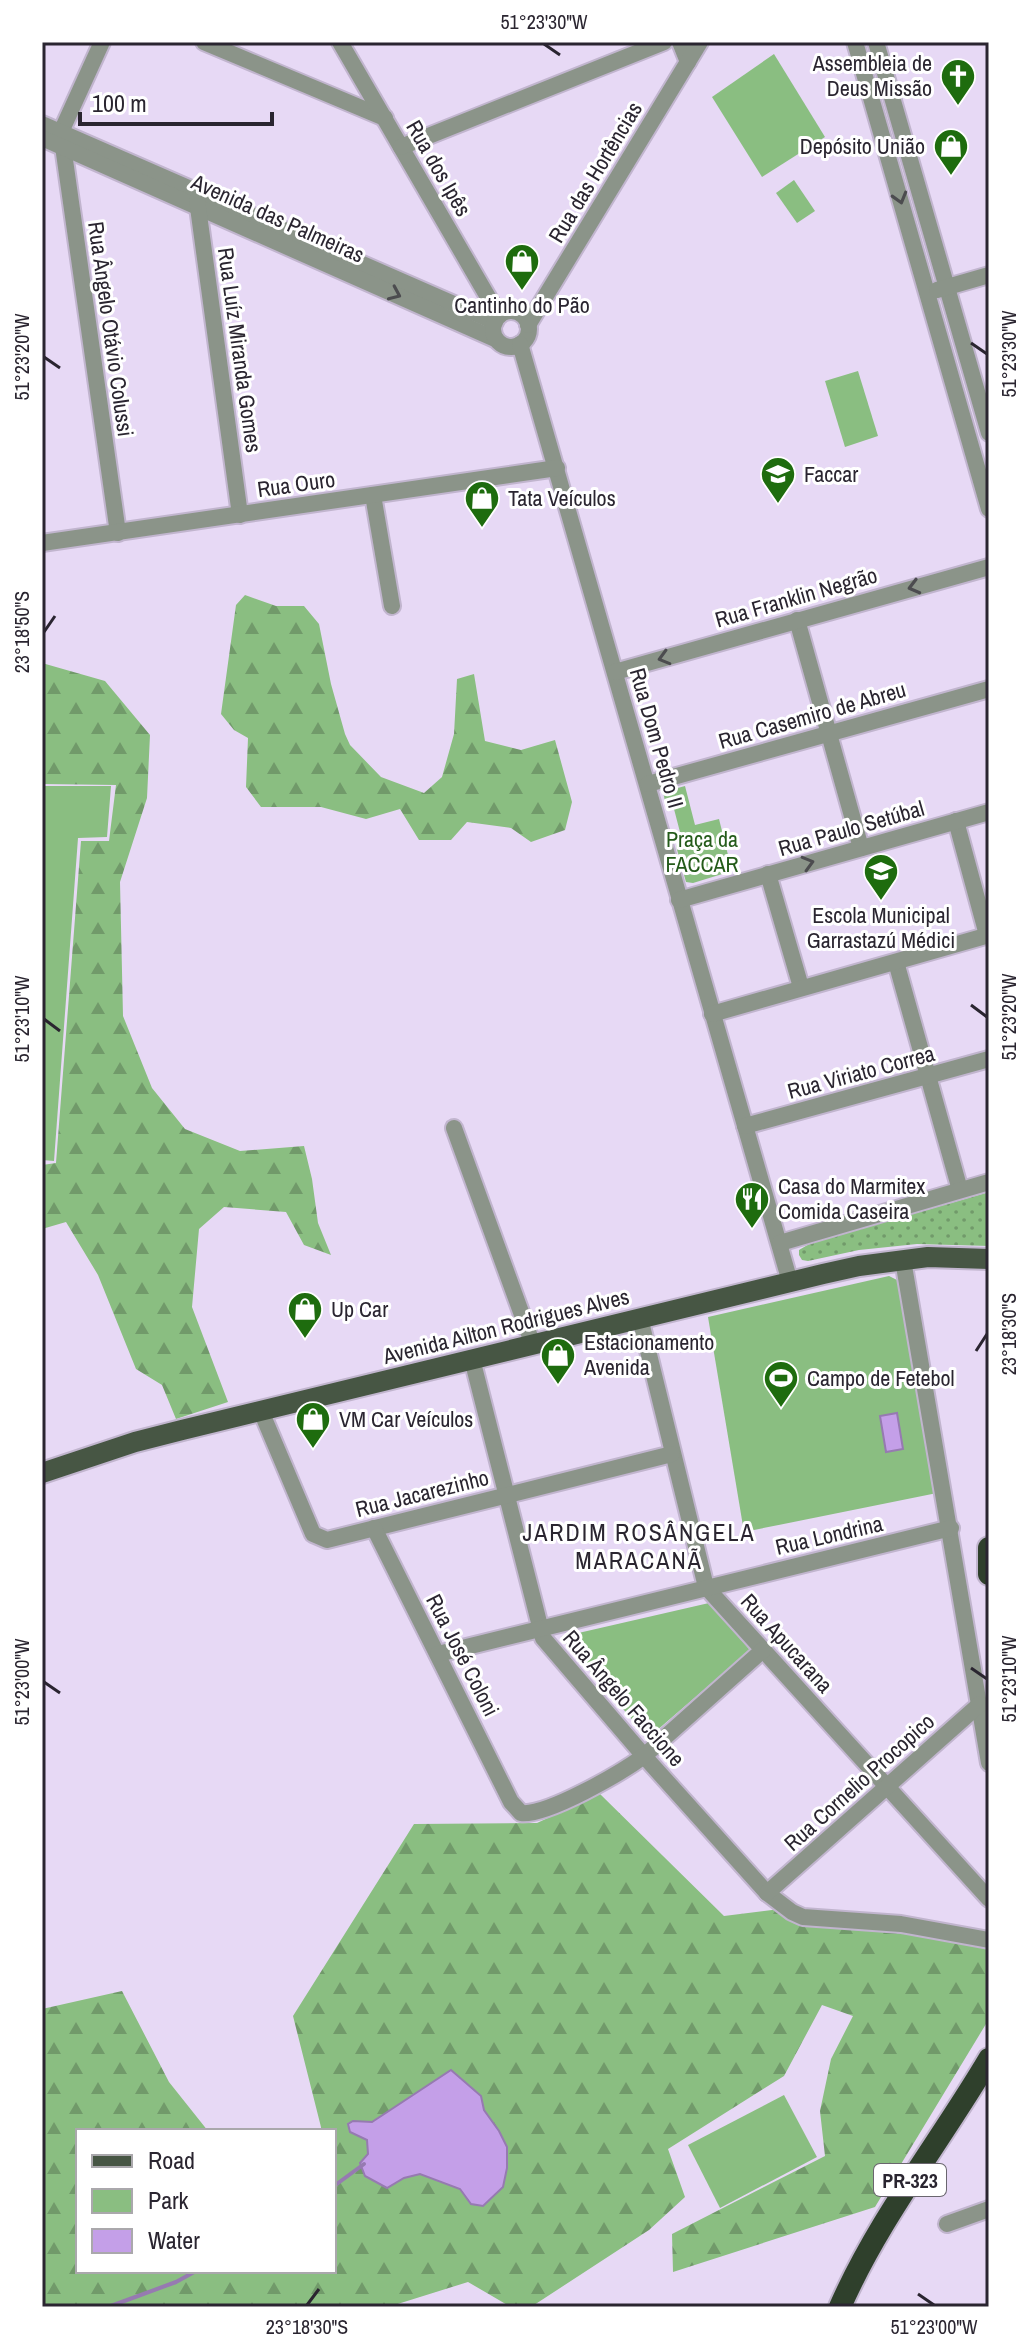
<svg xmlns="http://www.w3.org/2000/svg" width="1031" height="2349" font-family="'Archivo Narrow',sans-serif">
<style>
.grass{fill:url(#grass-dots)}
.forest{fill:url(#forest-firs)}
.park{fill:#8abe81}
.water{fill:#c49fe8;stroke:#967ab1;stroke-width:2}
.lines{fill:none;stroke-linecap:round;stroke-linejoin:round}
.stream{stroke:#967ab1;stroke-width:4}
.minor-casing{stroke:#c1b5ce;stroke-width:20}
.major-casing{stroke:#c1b5ce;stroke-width:24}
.highway-casing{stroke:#c1b5ce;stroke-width:26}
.minor{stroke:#8b9489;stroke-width:16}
.major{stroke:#475644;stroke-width:20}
.highway{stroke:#2f402c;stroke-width:22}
.oneway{stroke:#4c4c4f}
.ticks{fill:none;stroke:#2a2530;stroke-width:3}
.labels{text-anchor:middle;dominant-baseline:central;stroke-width:6;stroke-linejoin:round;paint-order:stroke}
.shield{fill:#fff;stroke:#6a666e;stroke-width:2}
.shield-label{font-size:20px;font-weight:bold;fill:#2a2530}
.poi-label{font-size:22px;fill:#2a2530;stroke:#fff;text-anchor:start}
.street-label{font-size:22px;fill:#2a2530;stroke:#fff}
.park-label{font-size:22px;fill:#245b1a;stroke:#fff}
.neighbourhood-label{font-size:24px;letter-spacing:2px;fill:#2a2530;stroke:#fff}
.neatline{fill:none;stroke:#2a2530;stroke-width:3}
.ticks-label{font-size:20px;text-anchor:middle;fill:#2a2530}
</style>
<defs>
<pattern id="grass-dots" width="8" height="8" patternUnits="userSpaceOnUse" patternTransform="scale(2)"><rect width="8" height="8" fill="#8abe81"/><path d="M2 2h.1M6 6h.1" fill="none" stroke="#719a6a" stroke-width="1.8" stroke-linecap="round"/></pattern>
<pattern id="forest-firs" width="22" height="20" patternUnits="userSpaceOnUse" patternTransform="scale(2)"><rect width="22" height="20" fill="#8abe81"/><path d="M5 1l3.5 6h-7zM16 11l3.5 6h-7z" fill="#719a6a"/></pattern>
</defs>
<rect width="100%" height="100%" fill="#e7d9f5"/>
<path class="grass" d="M989 1192V1246L917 1244 859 1250 808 1261 802 1260 799 1255V1250L811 1243Z"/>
<g class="forest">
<path d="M245 595 276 606H304L319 624 331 684 345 734 350 745 381 777 424 793 442 777 454 734 457 679 474 674 485 741 521 750 555 740 572 802 565 830 531 842 511 828 467 822 451 840H419L400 809 366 819 321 807H261L246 787 248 738 234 730 221 714 236 605Z"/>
<path d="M42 663 105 681 150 735 147 798 120 882 123 1016 152 1088 185 1129 240 1151 304 1146 312 1179 318 1223 331 1255 304 1245 286 1212 224 1207 199 1229 192 1307 228 1402 176 1419 162 1385 136 1369 98 1275 66 1222 42 1229V1165L56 1163 81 841H109L116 785 42 784Z"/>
<path d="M600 1794 724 1916 788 1908 941 1922 989 1934V2019L875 2207 673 2272 672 2234 825 2156 820 2111 831 2059 853 2016 822 2005 784 2076 668 2149 685 2197 649 2230 531 2307H511L468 2282 388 2307H42V2009L122 1991 169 2082 208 2131H78V2271H334V2131H322L293 2016 414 1824 537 1823Z"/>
</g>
<g class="park">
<path d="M774 54 825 137 762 177 712 97Z"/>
<path d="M794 180 815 211 797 223 776 193Z"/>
<path d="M858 371 878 436 845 447 825 381Z"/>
<path d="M42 786H111L107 837 78 838 54 1161 42 1160Z"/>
<path d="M685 786 695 825 719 819 732 871 693 883 686 882 676 846 681 836 674 809 665 801 663 792Z"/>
<path d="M889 1276 899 1281 942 1492 744 1532 708 1317Z"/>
<path d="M709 1603 750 1650 648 1738 561 1637Z"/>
<path d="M784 2095 817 2157 720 2208 688 2145Z"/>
</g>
<g class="water">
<path d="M897 1413 903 1449 886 1452 880 1416Z"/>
<path d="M451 2070 481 2096 484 2110 499 2131 507 2147V2168L503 2187 483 2206 471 2204 460 2189 420 2174 404 2178 387 2188 365 2176 360 2163 368 2154 367 2140 350 2132 348 2124 353 2121 372 2122Z"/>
</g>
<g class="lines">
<g class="stream">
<path d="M334 2186 364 2164"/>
<path d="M108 2307 176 2282 196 2271"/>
</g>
<g class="minor-casing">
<g id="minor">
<path d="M102 42 61 132 118 533"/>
<path d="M204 42 385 118"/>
<path d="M340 42 499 316"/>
<path d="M680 42 688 62"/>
<path d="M855 42 989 509"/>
<path d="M876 42 989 433"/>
<path d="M42 124 495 322"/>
<path d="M42 138 495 339"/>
<path d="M401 147 664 42"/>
<path d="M197 200 240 515"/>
<path d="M937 290 989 275"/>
<circle cx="511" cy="329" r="18"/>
<path d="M528 325 700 42"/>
<path d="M520 344 790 1282"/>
<path d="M373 495 392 606"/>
<path d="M42 543 557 468"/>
<path d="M797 620 861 848"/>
<path d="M615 672 989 567"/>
<path d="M648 784 989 689"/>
<path d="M956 821 987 935"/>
<path d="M768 874 801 987"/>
<path d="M679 900 989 812"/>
<path d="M896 962 960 1190"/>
<path d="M712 1014 989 935"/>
<path d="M745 1126 989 1059"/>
<path d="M454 1128 533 1345"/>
<path d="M780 1243 989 1182"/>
<path d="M903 1260 989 1763"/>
<path d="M640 1318 706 1587 989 1899"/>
<path d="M472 1359 543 1638 644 1756 767 1893 792 1912 803 1917 901 1924 989 1940"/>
<path d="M261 1411 313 1534 327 1540 672 1454"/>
<path d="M374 1528 511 1802 521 1813C547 1816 621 1773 644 1756L763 1650"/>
<path d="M438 1654 951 1528"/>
<path d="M767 1893 980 1704"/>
<path d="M947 2224 989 2209"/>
</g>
</g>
<g class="major-casing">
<path id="major" d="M42 1473 135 1442 182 1430 823 1274 859 1266 928 1257 989 1259"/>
</g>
<g class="highway-casing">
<g id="highway">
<path d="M989 1548V1574"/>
<path d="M840 2307C879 2218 940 2142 989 2059"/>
</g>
</g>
<use href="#minor" class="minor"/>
<use href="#major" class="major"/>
<use href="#highway" class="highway"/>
</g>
<defs><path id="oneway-chevron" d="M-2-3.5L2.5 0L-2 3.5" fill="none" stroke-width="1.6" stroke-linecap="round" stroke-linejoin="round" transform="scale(2)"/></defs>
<g class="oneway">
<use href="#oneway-chevron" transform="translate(900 198) rotate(74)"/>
<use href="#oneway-chevron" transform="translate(395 294) rotate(24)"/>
<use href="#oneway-chevron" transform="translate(914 587) rotate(165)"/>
<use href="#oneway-chevron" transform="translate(664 658) rotate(164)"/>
<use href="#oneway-chevron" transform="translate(808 863) rotate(-16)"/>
</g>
<path class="ticks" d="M544 44 560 55M971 343 987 354M44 357 60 368M44 632 55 616M971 1005 987 1017M44 1019 60 1031M976 1351 987 1334M971 1668 987 1679M44 1682 60 1693M918 2294 934 2305M307 2305 319 2289"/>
<defs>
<g id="church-pin" transform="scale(1.8)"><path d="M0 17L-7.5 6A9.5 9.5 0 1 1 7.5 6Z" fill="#1e6c0e" stroke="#fff"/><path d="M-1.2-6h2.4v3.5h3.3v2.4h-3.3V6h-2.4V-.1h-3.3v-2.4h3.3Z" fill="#fff"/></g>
<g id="shop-pin" transform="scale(1.8)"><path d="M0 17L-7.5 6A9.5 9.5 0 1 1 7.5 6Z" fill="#1e6c0e" stroke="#fff"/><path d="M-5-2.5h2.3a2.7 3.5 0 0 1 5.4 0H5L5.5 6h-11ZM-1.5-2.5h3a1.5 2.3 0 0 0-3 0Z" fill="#fff"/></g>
<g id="university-pin" transform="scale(1.8)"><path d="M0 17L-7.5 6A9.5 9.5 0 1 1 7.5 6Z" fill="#1e6c0e" stroke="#fff"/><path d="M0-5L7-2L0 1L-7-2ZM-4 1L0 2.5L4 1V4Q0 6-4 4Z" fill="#fff"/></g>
<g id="school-pin" transform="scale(1.8)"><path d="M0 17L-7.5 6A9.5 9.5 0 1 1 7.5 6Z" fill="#1e6c0e" stroke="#fff"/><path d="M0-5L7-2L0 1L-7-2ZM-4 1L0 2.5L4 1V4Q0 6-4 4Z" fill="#fff"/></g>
<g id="restaurant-pin" transform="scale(1.8)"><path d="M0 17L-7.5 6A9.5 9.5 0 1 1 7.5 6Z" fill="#1e6c0e" stroke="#fff"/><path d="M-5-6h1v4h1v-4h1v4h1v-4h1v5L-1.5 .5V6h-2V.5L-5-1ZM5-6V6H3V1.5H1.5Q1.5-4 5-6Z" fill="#fff"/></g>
<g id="stadium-pin" transform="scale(1.8)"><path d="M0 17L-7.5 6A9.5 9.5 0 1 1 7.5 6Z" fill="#1e6c0e" stroke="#fff"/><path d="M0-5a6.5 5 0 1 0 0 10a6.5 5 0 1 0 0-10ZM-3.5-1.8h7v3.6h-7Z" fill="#fff"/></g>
</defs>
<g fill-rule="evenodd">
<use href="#church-pin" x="958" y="76"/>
<use href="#shop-pin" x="951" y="146"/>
<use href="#shop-pin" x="522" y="261"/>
<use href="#university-pin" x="778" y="474"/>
<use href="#shop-pin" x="482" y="498"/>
<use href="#school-pin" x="881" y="871"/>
<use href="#restaurant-pin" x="752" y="1199"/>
<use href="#shop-pin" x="305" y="1309"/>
<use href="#shop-pin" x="558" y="1355"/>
<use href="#stadium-pin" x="781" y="1378"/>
<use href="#shop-pin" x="313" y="1419"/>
</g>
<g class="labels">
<rect class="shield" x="874" y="2164" width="72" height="32" rx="6"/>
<g class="shield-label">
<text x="910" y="2180">PR-323</text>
</g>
<g class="poi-label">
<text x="932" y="63" text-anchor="end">Assembleia de<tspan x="932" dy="25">Deus Missão</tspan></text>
<text x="925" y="146" text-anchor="end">Depósito União</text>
<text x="522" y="305" text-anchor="middle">Cantinho do Pão</text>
<text x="804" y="474">Faccar</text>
<text x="508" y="498">Tata Veículos</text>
<text x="881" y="915" text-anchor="middle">Escola Municipal<tspan x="881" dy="25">Garrastazú Médici</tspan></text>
<text x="778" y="1186">Casa do Marmitex<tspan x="778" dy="25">Comida Caseira</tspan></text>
<text x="331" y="1309">Up Car</text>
<text x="584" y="1342">Estacionamento<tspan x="584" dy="25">Avenida</tspan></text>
<text x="807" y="1378">Campo de Fetebol</text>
<text x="339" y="1419">VM Car Veículos</text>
</g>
<g class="street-label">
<text transform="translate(439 168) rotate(60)">Rua dos Ipês</text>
<text transform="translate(595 172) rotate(-59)">Rua das Hortências</text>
<text transform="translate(278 218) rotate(24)">Avenida das Palmeiras</text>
<text transform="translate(111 329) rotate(82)">Rua Ângelo Otávio Colussi</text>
<text transform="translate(240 350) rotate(82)">Rua Luíz Miranda Gomes</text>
<text transform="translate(296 484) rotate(-8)">Rua Ouro</text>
<text transform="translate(796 597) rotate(-16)">Rua Franklin Negrão</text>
<text transform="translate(812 715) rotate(-16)">Rua Casemiro de Abreu</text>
<text transform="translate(657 738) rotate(74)">Rua Dom Pedro II</text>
<text transform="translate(851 828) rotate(-16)">Rua Paulo Setúbal</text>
<text transform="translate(861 1072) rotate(-15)">Rua Viriato Correa</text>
<text transform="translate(506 1326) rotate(-14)">Avenida Ailton Rodrigues Alves</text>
<text transform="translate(422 1493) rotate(-14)">Rua Jacarezinho</text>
<text transform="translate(829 1535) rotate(-13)">Rua Londrina</text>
<text transform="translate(787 1643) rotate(48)">Rua Apucarana</text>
<text transform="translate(463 1655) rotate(63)">Rua José Coloni</text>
<text transform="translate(624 1698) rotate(49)">Rua Ângelo Faccione</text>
<text transform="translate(859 1782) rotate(-42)">Rua Cornelio Procopico</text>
</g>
<g class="park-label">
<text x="702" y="839">Praça da<tspan x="702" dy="25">FACCAR</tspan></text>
</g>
<g class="neighbourhood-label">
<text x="639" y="1532">JARDIM ROSÂNGELA<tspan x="639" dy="28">MARACANÃ</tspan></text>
</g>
</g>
<rect width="1031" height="2349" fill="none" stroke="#ffffff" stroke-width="88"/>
<rect x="76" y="2129" width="260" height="144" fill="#ffffff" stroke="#aaa8ac" stroke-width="2"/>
<rect x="92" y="2155" width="40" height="12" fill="#475644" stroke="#aaa8ac" stroke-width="2"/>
<text x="148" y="2169" font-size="24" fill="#2a2530">Road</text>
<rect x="92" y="2189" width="40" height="24" fill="#8abe81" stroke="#aaa8ac" stroke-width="2"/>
<text x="148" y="2209" font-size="24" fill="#2a2530">Park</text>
<rect x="92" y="2229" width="40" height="24" fill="#c49fe8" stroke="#aaa8ac" stroke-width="2"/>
<text x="148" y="2249" font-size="24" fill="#2a2530">Water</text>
<path d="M80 112v12h192v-12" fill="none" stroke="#2a2530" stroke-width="4"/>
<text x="92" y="112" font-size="24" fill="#2a2530" stroke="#ffffff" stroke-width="6" paint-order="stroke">100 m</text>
<rect x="44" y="44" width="943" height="2261" class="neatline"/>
<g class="ticks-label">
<text x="544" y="29">51°23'30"W</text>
<text transform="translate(1009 354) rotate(-90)" y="7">51°23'30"W</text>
<text transform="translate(22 357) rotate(-90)" y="7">51°23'20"W</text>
<text transform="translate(22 632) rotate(-90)" y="7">23°18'50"S</text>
<text transform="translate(1009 1017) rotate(-90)" y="7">51°23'20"W</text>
<text transform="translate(22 1019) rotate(-90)" y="7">51°23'10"W</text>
<text transform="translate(1009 1334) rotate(-90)" y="7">23°18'30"S</text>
<text transform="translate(1009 1679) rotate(-90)" y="7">51°23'10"W</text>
<text transform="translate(22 1682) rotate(-90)" y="7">51°23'00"W</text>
<text x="307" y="2334">23°18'30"S</text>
<text x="934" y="2334">51°23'00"W</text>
</g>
</svg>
